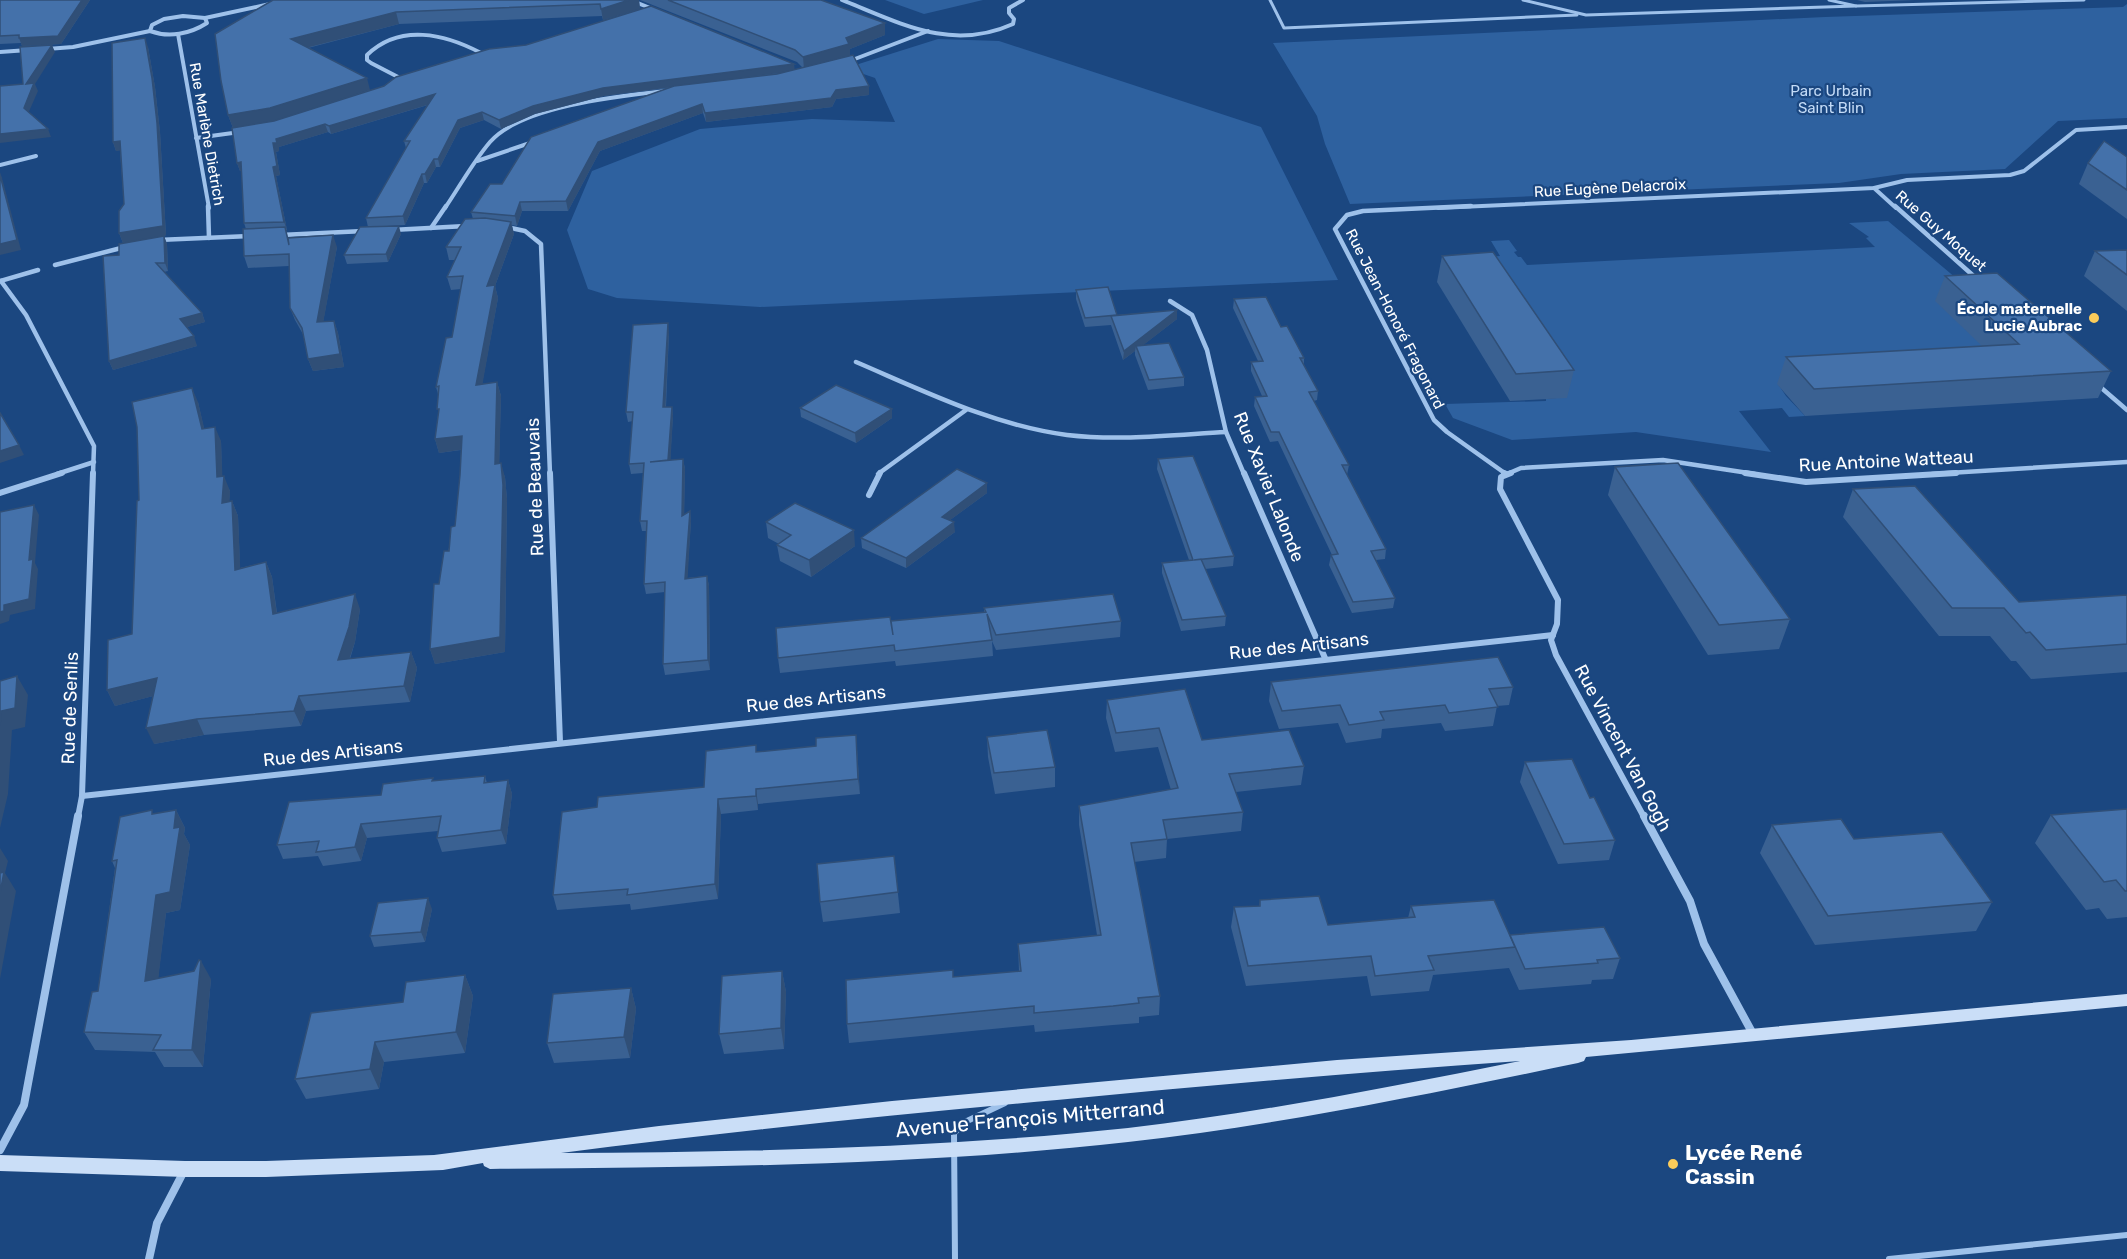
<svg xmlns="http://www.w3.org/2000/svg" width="2127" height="1259" font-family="Rubik,sans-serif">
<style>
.green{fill:#2e619f}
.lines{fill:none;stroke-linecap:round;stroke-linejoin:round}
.lane-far1{stroke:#9ec1ea;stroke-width:3}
.lane{stroke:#9ec1ea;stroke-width:6}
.street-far3{stroke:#9ec1ea;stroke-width:4}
.street-far2{stroke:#9ec1ea;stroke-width:4.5}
.street-far1{stroke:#9ec1ea;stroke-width:6}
.street{stroke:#9ec1ea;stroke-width:8}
.secondary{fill:#cadef7;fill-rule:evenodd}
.wall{fill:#3a6192;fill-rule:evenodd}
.shaded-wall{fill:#304f77}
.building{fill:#4471aa;stroke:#304f77;stroke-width:1.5}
.poi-dot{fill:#fccc5a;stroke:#1b4780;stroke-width:2}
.labels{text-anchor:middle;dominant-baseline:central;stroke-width:4.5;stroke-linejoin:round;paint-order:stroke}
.far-park-label{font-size:15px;fill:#c3dbf7;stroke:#1b4780}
.far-street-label{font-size:15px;fill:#fff;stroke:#1b4780}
.far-poi-label{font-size:15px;font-weight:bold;fill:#fff;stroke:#1b4780;text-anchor:end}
.street-label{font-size:18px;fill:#fff;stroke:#1b4780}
.near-street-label{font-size:21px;fill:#fff;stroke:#1b4780}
.near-poi-label{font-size:21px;font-weight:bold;fill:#fff;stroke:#1b4780;text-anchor:start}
</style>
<rect width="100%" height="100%" fill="#1b4780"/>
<g class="green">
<path d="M885 0H983L924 14Z"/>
<path d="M2127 4V118L2058 121 2005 169 1901 174 1839 183 1350 204 1325 144 1317 116 1273 43 1825 17 2123 7Z"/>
<path d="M938 39 999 41 1261 127 1338 280 760 307 617 298 588 289 567 230 592 171 700 129 812 119 895 122 875 78 846 68Z"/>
<path d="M1888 221 1981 299 1995 359 1778 384 1786 396 1805 416 1789 417 1782 408 1739 411 1771 452 1636 432 1512 440 1453 418 1445 404 1546 401V399L1567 397 1453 259 1500 256 1491 241 1509 240 1517 251 1514 252 1518 257H1521L1527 265 1875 247 1866 238 1869 237 1849 223Z"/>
</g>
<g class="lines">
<g class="lane-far1">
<path d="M1270 0 1284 28 1577 15"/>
<path d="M1523 0 1586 15 1856 6 1829 0"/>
<path d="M1856 6 2084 0"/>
</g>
<g class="lane">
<path d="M955 1259 954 1133 967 1121 1005 1103"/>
<path d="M1889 1259 2127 1235"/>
</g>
<g class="street-far3">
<path d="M630 0 655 10"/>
<path d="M842 0C900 23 951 52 1013 24L1014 19 1009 13V8L1023 0"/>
<path d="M183 16 205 18 207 23C190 34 169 38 150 31L152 25 164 19Z"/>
<path d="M205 18 270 4"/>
<path d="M178 34 209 208"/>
<path d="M47 49 73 47 150 31"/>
<path d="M0 52 28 50"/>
<path d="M847 62 928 31"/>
<path d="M400 78 371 63 367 60V55C400 23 445 34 481 53"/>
<path d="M196 138 240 132"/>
<path d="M477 161 533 142"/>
<path d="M0 165 36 156"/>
<path d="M1874 188 1896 208"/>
<path d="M445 208C460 186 473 162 490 142 521 106 620 96 666 91"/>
<path d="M1438 208 1874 188 1907 180 2010 175 2024 171 2076 130 2127 127"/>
</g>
<g class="street-far2">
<path d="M208 206 209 238"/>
<path d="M1471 206 1363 211 1347 215 1335 229 1434 420 1447 432 1506 474"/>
<path d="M1895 206 1977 279"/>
<path d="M506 227 525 231 541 244 550 474"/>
<path d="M431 228 446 206"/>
<path d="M392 230 466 226"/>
<path d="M281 235 364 231"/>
<path d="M158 240 250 236"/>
<path d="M55 265 125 247"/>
<path d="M0 281 38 270"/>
<path d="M1 281 26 315 94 446 93 474"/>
<path d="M1170 301 1192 315 1207 350 1226 432 1244 474"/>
<path d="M856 362C924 391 992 425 1067 435 1119 441 1173 435 1226 432"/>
<path d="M2098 385 2127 410"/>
<path d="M57 474 94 462"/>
<path d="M878 474 966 410"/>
<path d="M1507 474 1521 468 1663 460 1755 474"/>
<path d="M1932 474 2127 462"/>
</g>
<g class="street-far1">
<path d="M550 473 560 742"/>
<path d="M1244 473 1325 658"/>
<path d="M1504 473 1506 474"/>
<path d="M1511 473 1501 477 1500 489 1558 600 1557 624 1551 640 1556 655 1644 817"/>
<path d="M1745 473 1806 482 1956 473"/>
<path d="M0 493 62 473"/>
<path d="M869 495 880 473"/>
<path d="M82 796 1553 635"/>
<path d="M78 817 82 796 93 473"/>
</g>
<g class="street">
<path d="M1644 816 1690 901 1704 944 1753 1034"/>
<path d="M0 1150 24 1105 78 816"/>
<path d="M149 1259 157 1223 184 1171"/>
</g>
<path class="secondary" d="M2127 994V1006L1586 1057 1584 1061 1578 1063C1429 1094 1279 1125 1128 1142 916 1166 703 1167 490 1169L484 1166 483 1163 443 1170 266 1177H185L0 1171V1155L185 1161H266L434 1155 659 1126 892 1101 1337 1060 1631 1040ZM1520 1061C1390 1087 1259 1113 1128 1128 940 1148 750 1152 561 1153 726 1132 891 1115 1057 1100 1211 1085 1365 1072 1520 1061Z"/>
</g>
<g class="wall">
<path d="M0 0H90L61 44 22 46 21 43 0 44Z"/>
<path d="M273 0H639L640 9 603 20 602 16 399 24 308 48 370 90 794 64V70L803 68 797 62 640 0H821L885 35 850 49V56L869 86V95L836 99 832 107 706 122 703 113 600 151 568 211H522L517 226 512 225 514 234 495 286 498 298 482 384 497 382 501 396 499 464 505 477 507 499 505 652 435 664 430 649 439 584 455 526 460 475 461 450 439 453 435 439 438 415V394L436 387 452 337 461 289 451 290 447 277 455 260H449L446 247 473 219 471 212 502 184 671 88 604 96 535 114 501 129 484 120 460 128 440 167H436L427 183H424L405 225 368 227 366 218 406 148 404 141 428 105 331 134 328 132 279 147V151L276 152 280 175 276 176 287 230H286L288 238 337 247 323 322 334 321 338 333 344 367 313 371 308 359 304 336 295 320 290 308 289 266 248 268 244 256 246 229 244 223 242 171H240L237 163 233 128 228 115ZM782 73 777 74 728 80Z"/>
<path d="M1857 0H1915L1865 2Z"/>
<path d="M148 47 155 87 160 132 166 235 164 236 167 244 168 271 164 272 202 313 205 322 187 327 197 346 113 370 109 361 119 255 123 243 119 233 124 204 120 150 116 151 113 142Z"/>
<path d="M2127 157V219L2079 184 2088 163Z"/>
<path d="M401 234 388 262 347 264 344 255Z"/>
<path d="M2127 250V311L2084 276 2095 251Z"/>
<path d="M1442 256 1574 370 1567 398 1510 401 1437 282Z"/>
<path d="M1945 276 2111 371 2098 398 1805 416 1777 384 1786 357 1982 346 1935 301Z"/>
<path d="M1076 290 1117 315 1177 310V319L1143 345 1184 377V386L1148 390 1135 355V351L1123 360 1111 325 1085 327 1076 299Z"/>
<path d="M1234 299 1281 327 1304 358V365L1318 391 1317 400 1314 401 1349 465 1347 475 1386 549 1385 559 1376 560 1395 598 1393 608 1352 613 1329 565 1331 555H1332L1278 441 1270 442 1254 406 1255 397 1262 396 1251 371V362L1258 361 1233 308Z"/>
<path d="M669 332 666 407H672L673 416 670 460 683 459 685 469 684 515 690 511 691 521 687 578 707 576 709 586 710 670 665 675 663 664 665 592 646 594 644 584 647 531H642L640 521 643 473 631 474 629 464 633 421 628 422 626 412Z"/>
<path d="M198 402 204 429 221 441 222 476 230 491 229 501H232L238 516 240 568 266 562 272 577 277 613 360 609 355 642 350 659 411 652 417 668 410 702 306 711 301 726 204 735 154 744 153 696 115 706 107 690 132 634 139 500Z"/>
<path d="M800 408 892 418 856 443 801 417Z"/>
<path d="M1158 459 1234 556 1233 566 1205 569 1226 616 1225 626 1181 631 1162 573V563L1189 560 1157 469Z"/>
<path d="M1615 467 1790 619 1779 649 1708 655 1608 495Z"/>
<path d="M987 483V493L950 520 955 532 906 568 862 548 861 538Z"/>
<path d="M1853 489 2019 602 2127 595V672L2031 679 2016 661H2011L1990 636H1939L1843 517Z"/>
<path d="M766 522 855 546 811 577 780 561 777 545 779 544 768 538Z"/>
<path d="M984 608 1121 621 1120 637 996 650 992 641 993 656 896 666 895 661 780 673 778 658 892 630 984 612Z"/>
<path d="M1271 682 1513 687 1509 705 1497 706 1493 726 1445 731 1441 723 1382 729 1381 738 1346 743 1338 723 1279 729 1269 701Z"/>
<path d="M1107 700 1202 740 1304 766 1301 785 1236 792 1243 812 1241 831 1167 839 1166 858 1134 862 1160 996 1159 1015 1139 1017V1023L1113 1025 1035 1032 1034 1025 849 1043 847 1024 953 977 1019 972 1018 944 1097 935 1079 825V806L1171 790 1158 747 1115 752 1106 718Z"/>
<path d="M987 737 1055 767V787L995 794 988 757Z"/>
<path d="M857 749 860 794 758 804V810L721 814 718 899 631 910 630 904 557 910 553 895 704 787 757 752Z"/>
<path d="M1525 762 1590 798 1615 840 1609 860 1558 864 1520 782Z"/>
<path d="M485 776 487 783 508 780 512 794 506 844 442 852 437 838 438 831 367 838 361 861 323 866 318 856 283 859 277 845 381 795 434 781Z"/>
<path d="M2127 809V917L2107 919 2099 908 2086 910 2035 843 2051 815Z"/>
<path d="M176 810 185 828 184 834 190 845 180 910 166 913 158 978 211 979 203 1067H164L155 1052 95 1050 84 1032 98 991 115 868 112 861 154 814Z"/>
<path d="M1772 825 1854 839 1992 902 1976 931 1815 945 1760 853Z"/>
<path d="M894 856 900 913 823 922 820 902Z"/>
<path d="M1260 900 1328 925 1408 918 1411 906 1510 936 1620 958 1613 979 1592 980 1591 984 1519 990 1509 968 1433 975 1429 991 1371 996 1367 976 1246 986 1231 927 1234 907 1259 906Z"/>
<path d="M432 909 425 942 374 947 370 936Z"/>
<path d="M782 971 786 992 784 1049 724 1054 719 1034Z"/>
<path d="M465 975 473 996 465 1053 384 1062 379 1089 306 1099 295 1079 403 1002Z"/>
<path d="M631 988 636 1009 630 1058 554 1063 547 1043Z"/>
</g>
<g class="shaded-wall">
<path d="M82 0H90L61 44 22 46 19 38Z"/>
<path d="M629 0H639L640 9 603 20 601 9Z"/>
<path d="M396 12 399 24 294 51 291 39Z"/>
<path d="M885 23V35L850 49V56L804 69 803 57 846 38Z"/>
<path d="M145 38 148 47 155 87 160 132 166 235 164 236 167 244 168 271 165 263 123 243 119 233 163 226Z"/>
<path d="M52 45 55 52 35 84 38 91 27 116 24 108 26 84Z"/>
<path d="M794 64 795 71 604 96 535 114 501 129 499 120 533 106 603 88Z"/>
<path d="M367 78 370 90 274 121 233 128 228 115Z"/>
<path d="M869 86V95L836 99 832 107 706 122 705 113 836 90Z"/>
<path d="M435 94 437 102 331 134 329 126Z"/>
<path d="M702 104 703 113 600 151 568 211 566 201 598 142Z"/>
<path d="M482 112 484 120 460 128 440 167 438 159 458 120Z"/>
<path d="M325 124 328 132 279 147V151L276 152 280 175 276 176 287 230 284 222 273 167V143L276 139Z"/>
<path d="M48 129 51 137 0 143V134Z"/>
<path d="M120 141 123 150 116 151 113 142Z"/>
<path d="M434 159 436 167 427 183 425 174Z"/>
<path d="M241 162 244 171H240L237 163Z"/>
<path d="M0 172 2 178 21 250 0 255Z"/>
<path d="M422 174 424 183 405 225 403 216Z"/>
<path d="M520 202 522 211 517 226 515 216Z"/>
<path d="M511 222 514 234 495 286 498 298 480 398 476 385 487 286Z"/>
<path d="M399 226 401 234 388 262 386 254Z"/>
<path d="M333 235 337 247 321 335 317 322Z"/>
<path d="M1177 310V319L1137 350 1136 346 1135 351 1123 360 1124 351Z"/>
<path d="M202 313 205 322 184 328 180 319Z"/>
<path d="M334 321 338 333 344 367 313 371 308 359Z"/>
<path d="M668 323 669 332 665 416 663 407Z"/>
<path d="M194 336 197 346 113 370 109 361Z"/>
<path d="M497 382 501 396 499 478 495 464Z"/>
<path d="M192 388 198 402 208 444 202 429Z"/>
<path d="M672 407 673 416 670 470 668 460Z"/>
<path d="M892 409V418L856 443 855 433Z"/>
<path d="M215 427 221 441 223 491 224 476 230 491 229 518 222 503 217 477Z"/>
<path d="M462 436 466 449 439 453 435 439Z"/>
<path d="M19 445 24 455 0 463V451Z"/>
<path d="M683 459 685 469 684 526 682 516Z"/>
<path d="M501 463 505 477 507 499 505 652 435 664 430 649Z"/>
<path d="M987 483V493L942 526V517Z"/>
<path d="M232 501 238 516 241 585 235 570Z"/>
<path d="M34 505 39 515 35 563 38 569 35 609 10 615 9 621 0 624V612L29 560Z"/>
<path d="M690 511 691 521 687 589 685 579Z"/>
<path d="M954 522 955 532 906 568V558Z"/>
<path d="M854 530 855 546 811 577 809 560Z"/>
<path d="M266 562 272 577 279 630 273 614Z"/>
<path d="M707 576 709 586 710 670 708 660Z"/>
<path d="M355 594 360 609 355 642 344 675 338 660Z"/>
<path d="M411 652 417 668 410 702 404 686Z"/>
<path d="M17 676 28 695 25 727 12 730 8 794 0 828V726L1 711Z"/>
<path d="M157 678 165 693 115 706 107 690Z"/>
<path d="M299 696 306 711 301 726 294 711Z"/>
<path d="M197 719 204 735 154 744 146 728Z"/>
<path d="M856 735 857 749 860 794 858 779Z"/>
<path d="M508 780 512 794 506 844 501 830Z"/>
<path d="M756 789 758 804V810L756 796Z"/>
<path d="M718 799 721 814 718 899 715 884Z"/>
<path d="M176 810 185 828 184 834 190 845 180 910 166 913 156 999 145 981 156 895 174 828Z"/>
<path d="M361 824 367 838 361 861 355 847Z"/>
<path d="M0 848 8 861 5 873 16 891 0 979Z"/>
<path d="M428 898 432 909 425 942 421 932Z"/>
<path d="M201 961 211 979 203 1067 192 1050Z"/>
<path d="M782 971 786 992 784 1049 781 1028Z"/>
<path d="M465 975 473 996 465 1053 456 1032Z"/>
<path d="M631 988 636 1009 630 1058 624 1037Z"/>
<path d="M375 1042 384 1062 379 1089 370 1069Z"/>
</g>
<g class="building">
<path d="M0 0H82L58 36 19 38V35L0 36Z"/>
<path d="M273 0H629L601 9 600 4 396 12 291 39 367 78 270 108 228 115 221 81 215 34Z"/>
<path d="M668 0H821L885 23 846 38 849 44 803 57 795 50Z"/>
<path d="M651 6 794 64 603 88 533 106 499 120 482 112 458 120 438 159H434L425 174H422L403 216 366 218 410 141H404L435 94 329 126 325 124 276 139 277 143H273L277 166 273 167 284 222 244 223 241 162 237 163 232 128 274 121 384 86 396 77 489 49 526 45Z"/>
<path d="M145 38 152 78 157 123 163 226 119 233V211L124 204 120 141 113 142 112 43Z"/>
<path d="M52 45 26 84 34 83 24 108 48 129 0 134V86L23 84 20 47Z"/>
<path d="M853 55 869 86 836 90 831 98 705 113 702 104 598 142 566 201 520 202 515 216 471 212 490 184H502L531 137 674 86 777 74Z"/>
<path d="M2104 141 2127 157V190L2088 163Z"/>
<path d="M0 175 17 240 0 244Z"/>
<path d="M485 218 511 222 487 286 495 285 476 385 497 382 495 464 501 463 503 485 500 637 430 649 434 584H439L444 551H449L451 527 455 526 460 475 462 436 435 439 439 409H437L439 386 436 387 446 338 452 337 463 276 447 277 461 247H446L465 219Z"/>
<path d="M399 226 386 254 344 255 360 227Z"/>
<path d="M285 227 289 245 288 238 333 235 317 322 334 321 340 354 308 359 302 328 290 308 289 254 244 256 243 229Z"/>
<path d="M164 236 165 263H156L202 313 180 319 194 336 109 361 103 256 119 255V244Z"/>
<path d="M2127 250V275L2095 251Z"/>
<path d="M1493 252 1574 370 1516 374 1442 256Z"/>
<path d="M1997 273 2111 371 1814 389 1786 357 2019 344 1945 276Z"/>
<path d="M1108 287 1117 315 1085 318 1076 290Z"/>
<path d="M1266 297 1281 327 1287 326 1304 358H1300L1318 391 1309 392 1349 465H1342L1386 549 1371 551 1395 598 1353 602 1331 555 1338 554 1279 432H1271L1255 397 1267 396 1251 362 1263 361 1234 299Z"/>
<path d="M1177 310 1124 351 1111 316Z"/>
<path d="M668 323 663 407H672L668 460 650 462 683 459 682 516 690 511 685 579 707 576 708 660 663 664 665 582 644 584 647 521H640L644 463 629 464 633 412H626L633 325Z"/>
<path d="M1169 343 1184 377 1149 380 1136 346Z"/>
<path d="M836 385 892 409 855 433 800 408Z"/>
<path d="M192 388 202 429 215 427 217 477 224 476 222 503 232 501 235 570 266 562 273 614 355 594 349 627 338 660 411 652 404 686 299 696 294 711 197 719 146 728 157 678 107 690 108 640 132 634 137 501 139 500 137 427 132 402Z"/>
<path d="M0 413 19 445 0 451Z"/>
<path d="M1193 456 1234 556 1194 560 1201 559 1226 616 1182 620 1162 563 1193 560 1158 459Z"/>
<path d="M1678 463 1790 619 1719 625 1615 467Z"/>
<path d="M957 469 987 483 942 517 954 522 906 558 861 538Z"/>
<path d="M1915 486 2019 602 2127 595V644L2046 650 2030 632 2026 633 2004 608H1952L1853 489Z"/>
<path d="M795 503 854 530 809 560 777 545 791 535 766 522Z"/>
<path d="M34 505 29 560 33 559 29 599 4 605V611L0 612V512Z"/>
<path d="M1113 594 1121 621 996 635 987 614 992 640 895 651 894 645 778 658 776 628 890 617 893 635 891 621 986 612 984 608Z"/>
<path d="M1498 657 1513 687 1489 689 1498 707 1449 713 1445 705 1380 712 1384 720 1349 725 1340 705 1282 711 1271 682Z"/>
<path d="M17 676 15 708 1 711 0 726V681Z"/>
<path d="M1185 689 1202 740 1289 730 1304 766 1229 774 1243 812 1163 820 1167 839 1131 843 1160 996 1138 998 1139 1003 1113 1006 1034 1013V1006L847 1024 846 980 953 970V977L1021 971 1018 944 1101 935 1079 806 1178 788 1159 728 1116 733 1107 700Z"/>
<path d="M1047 730 1055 767 994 773 987 737Z"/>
<path d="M856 735 858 779 756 789V796L718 799 715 884 627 895 628 889 553 895 562 812 597 807 598 797 704 787 706 751 756 745V752L816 746V738Z"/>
<path d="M1572 759 1590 798 1594 797 1615 840 1564 844 1525 762Z"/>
<path d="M485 776 484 783 508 780 501 830 437 838 441 816 361 824 355 847 316 852 319 841 277 845 289 802 381 795 383 784 433 778 432 781Z"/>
<path d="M2127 809V891H2125L2116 880 2104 882 2051 815Z"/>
<path d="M152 810V814L176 810 174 828 180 827 170 892 156 895 145 981 194 971 199 960 201 961 192 1050H153L161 1035 84 1032 92 992 98 991 117 860 112 861 120 817Z"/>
<path d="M1841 819 1854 839 1942 832 1992 902 1828 916 1772 825Z"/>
<path d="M894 856 898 892 820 902 817 864Z"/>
<path d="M4 872 0 893V873Z"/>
<path d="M1319 896 1328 925 1415 917 1411 906 1494 900 1515 947 1428 956 1434 970 1375 976 1371 956 1248 966 1234 907 1260 906V900Z"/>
<path d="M428 898 421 932 370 936 378 903Z"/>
<path d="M1604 927 1620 958 1597 960 1598 963 1525 969 1510 935Z"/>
<path d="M782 971 781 1028 719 1034 722 976Z"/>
<path d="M465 975 456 1032 375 1042 370 1069 295 1079 311 1013 403 1002 406 982Z"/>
<path d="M631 988 624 1037 547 1043 553 994Z"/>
</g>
<g class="poi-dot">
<circle cx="2094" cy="318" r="6"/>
<circle cx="1673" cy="1164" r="6"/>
</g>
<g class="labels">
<g class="far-park-label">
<text x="1831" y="91">Parc Urbain<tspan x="1831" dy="17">Saint Blin</tspan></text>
</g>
<g class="far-street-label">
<text transform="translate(207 134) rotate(80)">Rue Marlène Dietrich</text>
<text transform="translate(1610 188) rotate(-3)">Rue Eugène Delacroix</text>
<text transform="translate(1941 231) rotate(41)">Rue Guy Moquet</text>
<text transform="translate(1395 319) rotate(63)">Rue Jean-Honoré Fragonard</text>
</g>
<g class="far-poi-label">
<text x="2082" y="309">École maternelle<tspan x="2082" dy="17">Lucie Aubrac</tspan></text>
</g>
<g class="street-label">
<text transform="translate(1886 461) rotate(-3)">Rue Antoine Watteau</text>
<text transform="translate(535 487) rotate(-92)">Rue de Beauvais</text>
<text transform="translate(1269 487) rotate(68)">Rue Xavier Lalonde</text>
<text transform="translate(1299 646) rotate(-6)">Rue des Artisans</text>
<text transform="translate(816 699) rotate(-6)">Rue des Artisans</text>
<text transform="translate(70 708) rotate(-88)">Rue de Senlis</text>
<text transform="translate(1623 748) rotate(62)">Rue Vincent Van Gogh</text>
<text transform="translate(333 753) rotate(-6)">Rue des Artisans</text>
</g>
<g class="near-street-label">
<text transform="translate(1030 1118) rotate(-5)">Avenue François Mitterrand</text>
</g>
<g class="near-poi-label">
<text x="1685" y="1152">Lycée René<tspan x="1685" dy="24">Cassin</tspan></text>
</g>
</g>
</svg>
